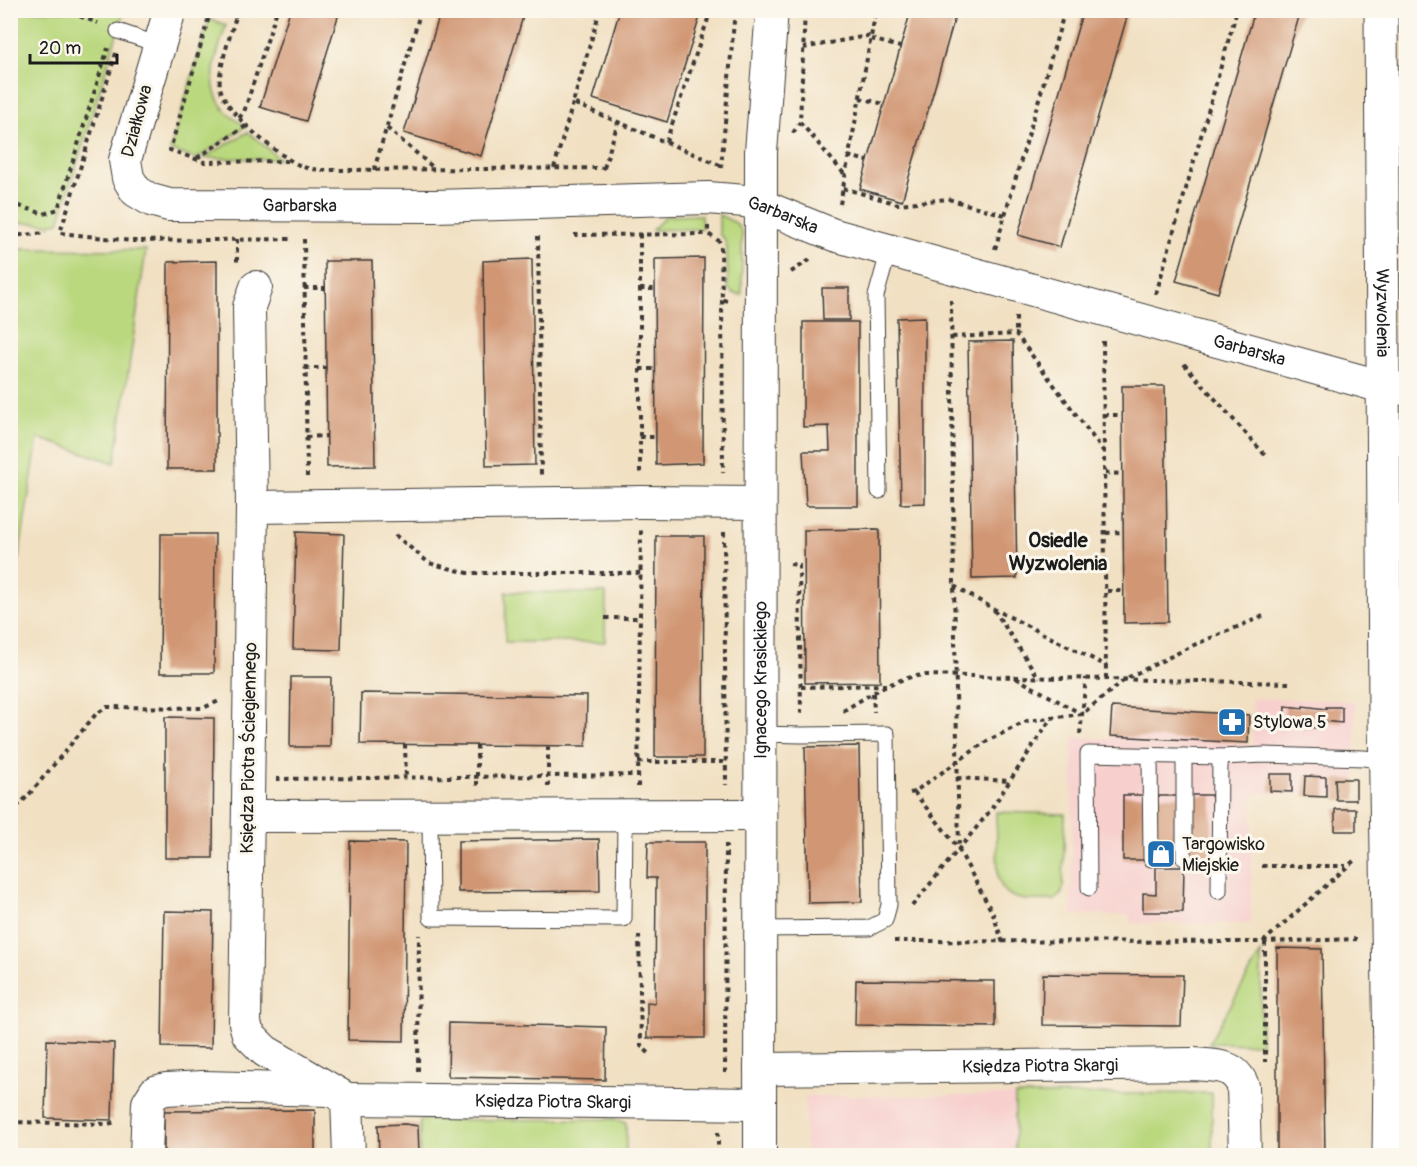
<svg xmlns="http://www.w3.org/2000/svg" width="1417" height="1166" font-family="Pangolin,sans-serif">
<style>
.built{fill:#f7d0ce}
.green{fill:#bad87e;stroke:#6b7a4d;stroke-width:1.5}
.building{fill:#d19774}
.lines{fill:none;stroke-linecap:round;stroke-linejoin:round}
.service-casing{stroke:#3c3935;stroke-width:17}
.minor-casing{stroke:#3c3935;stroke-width:34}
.tertiary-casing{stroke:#3c3935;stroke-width:35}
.path{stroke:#3c3935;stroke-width:4;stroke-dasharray:4.5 4.5;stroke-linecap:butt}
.service{stroke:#fff;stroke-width:15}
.minor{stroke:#fff;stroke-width:32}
.tertiary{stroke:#fff;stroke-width:33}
.labels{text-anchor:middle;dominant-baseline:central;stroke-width:6;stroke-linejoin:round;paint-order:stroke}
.street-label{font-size:18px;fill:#1c1c1c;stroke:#fbf7ec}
.poi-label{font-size:18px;fill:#1c1c1c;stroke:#fbf7ec;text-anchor:start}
.neighbourhood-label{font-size:20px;font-weight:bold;fill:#1c1c1c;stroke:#fbf7ec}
</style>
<rect width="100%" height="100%" fill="#fbf7ec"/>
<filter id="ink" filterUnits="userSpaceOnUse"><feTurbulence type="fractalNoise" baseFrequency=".0167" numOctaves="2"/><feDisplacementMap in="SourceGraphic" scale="12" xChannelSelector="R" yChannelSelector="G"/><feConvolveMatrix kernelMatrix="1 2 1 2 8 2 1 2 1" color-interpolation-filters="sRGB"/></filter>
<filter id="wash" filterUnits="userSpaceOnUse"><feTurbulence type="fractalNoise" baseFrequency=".008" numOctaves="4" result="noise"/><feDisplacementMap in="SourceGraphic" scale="24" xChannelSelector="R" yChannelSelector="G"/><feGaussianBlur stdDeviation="1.35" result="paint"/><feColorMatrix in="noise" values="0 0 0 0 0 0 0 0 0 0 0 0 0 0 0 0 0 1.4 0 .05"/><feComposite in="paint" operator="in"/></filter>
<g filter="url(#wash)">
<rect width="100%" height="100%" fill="#f1e0c2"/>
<g class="built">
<path d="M1252 698 1355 701 1356 795 1252 793 1251 924 1130 923V915H1071L1073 737 1109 739 1110 736 1248 743 1252 747Z"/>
<path d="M1015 1095V1155H805V1096Z"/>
</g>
<g class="green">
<path d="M11 11H124L59 222 49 224 11 222Z"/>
<path d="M209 19 226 25C213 66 199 101 246 126L196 159 170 150Z"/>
<path d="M248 132 280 159 203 158Z"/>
<path d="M701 215 702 229 652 230 666 216Z"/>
<path d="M719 215 736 223 742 232V295L733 293 728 288 727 247 725 240 719 234Z"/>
<path d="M11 249 146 250 115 463 38 438 11 606Z"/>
<path d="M506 592 606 593 605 642H505Z"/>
<path d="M996 812 1065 814 1063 886 1062 892 1055 900C1031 900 1005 905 998 877Z"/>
<path d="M1261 953V1044L1209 1043Z"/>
<path d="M1212 1093V1155H1015V1095Z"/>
<path d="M614 1119 626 1123V1155H420V1120Z"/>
</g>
<g id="blocks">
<g class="building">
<path d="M290 10H340L306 121 260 107Z"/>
<path d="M441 10H525L481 156 404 133Z"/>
<path d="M620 10H702L667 122 593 99Z"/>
<path d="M911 10H957L902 201 860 189Z"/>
<path d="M1083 10H1129L1060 247 1018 235Z"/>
<path d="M1255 10H1301L1218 293 1176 281Z"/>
<path d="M704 258 703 463 656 465 655 259Z"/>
<path d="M532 259 535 465 486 466 483 261Z"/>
<path d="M217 261V469H167L168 262Z"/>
<path d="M325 261H372L375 466 327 467Z"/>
<path d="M822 288H849V320H823Z"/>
<path d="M925 317V503L901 504 897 318Z"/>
<path d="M803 322H858V506H806L803 451H830L829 426 803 427Z"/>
<path d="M1013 341 1017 578 972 579 968 342Z"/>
<path d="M1122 386H1165L1168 622 1124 623Z"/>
<path d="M879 529 880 682 805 683 804 530Z"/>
<path d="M296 532 344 534 341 650 293 649Z"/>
<path d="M161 534H215L214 673H160Z"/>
<path d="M656 536H704L703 757H655Z"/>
<path d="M291 677H331L330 747H290Z"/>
<path d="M361 693 587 696 586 746 360 744Z"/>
<path d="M1285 706 1303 708V706L1326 709V707H1342V723L1323 721V728L1303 727V720H1300V722H1284Z"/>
<path d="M1112 707 1249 715 1248 743 1110 736Z"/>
<path d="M165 717 214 718 213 858H165Z"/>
<path d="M859 746 862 902 808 903 805 747Z"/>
<path d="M1270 774H1292V792L1270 791Z"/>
<path d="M1305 776 1326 777V797L1304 796Z"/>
<path d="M1335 779H1356V800H1336Z"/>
<rect x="1123" y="795" width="23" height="65"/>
<path d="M1189 795H1212V860H1188Z"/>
<rect x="1155" y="796" width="24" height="65"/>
<rect x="1335" y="809" width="21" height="22"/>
<path d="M599 839 600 891 458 892V841Z"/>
<path d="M350 841 406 842 404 1041 348 1040Z"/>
<path d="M648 842H705V1038H647V1002L655 1003 656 878H647Z"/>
<path d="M1156 867H1184L1183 912H1143V893L1156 894Z"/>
<path d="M164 911 213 912 211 1048 162 1047Z"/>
<path d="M1277 948 1322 949 1325 1156H1277Z"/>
<path d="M1043 974 1183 975 1181 1026 1042 1025Z"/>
<path d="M856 980 995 981V1027L855 1025Z"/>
<path d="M449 1023 606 1027 605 1080 448 1077Z"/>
<path d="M47 1040 114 1043 112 1120 45 1118Z"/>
<path d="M315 1110V1156H164V1111Z"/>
<path d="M405 1124 418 1126 419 1154 379 1156 378 1125Z"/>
</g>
</g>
</g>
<g filter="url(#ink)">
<use href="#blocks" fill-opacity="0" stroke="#3c3935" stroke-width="1.5"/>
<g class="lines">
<g class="service-casing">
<g id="service">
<path d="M118 31 159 45"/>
<path d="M879 491 876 296 889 250"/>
<path d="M1150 756 1151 859"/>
<path d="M1184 756V858"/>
<path d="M430 815 431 918 624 919 625 815"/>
<path d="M1089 888 1088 754 1220 757 1265 755 1364 758 1386 761"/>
<path d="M1219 891 1220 757"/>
<path d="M759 929 869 928 885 920 889 905 887 734 801 735 761 734"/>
</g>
</g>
<g class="minor-casing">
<g id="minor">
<path id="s1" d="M170 10 125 160 128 178 136 191 151 200 169 205 435 206 708 198 745 201 760 205 834 235 1383 387 1406 389"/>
<path d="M256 287 249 307 252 507 245 1023 248 1034 265 1051 347 1099 349 1156"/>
<path d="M252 507 642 502 760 503"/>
<path d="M248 816 760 815"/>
<path id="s2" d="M760 1069 1193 1064C1214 1066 1234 1063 1243 1086L1245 1156"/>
<path id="s3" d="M347 1099 760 1104"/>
<path d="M146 1156 148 1103 155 1092 166 1089 203 1087 328 1090"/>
<path id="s4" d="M760 1156 761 152 772 10"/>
</g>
</g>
<g class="tertiary-casing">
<g id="tertiary">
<path id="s5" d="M1381 10 1385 716 1390 1062 1389 1156"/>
</g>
</g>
<g class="path">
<path d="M63 10 98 23"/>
<path d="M211 10 170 150 204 162 291 161"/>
<path d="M217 10 237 16"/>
<path d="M238 10C233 28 217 70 220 87 225 113 277 155 301 166 313 171 329 170 342 170L604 168 607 171"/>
<path d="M600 10 573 103 722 166"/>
<path d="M871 39 900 47"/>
<path d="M803 48 872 35"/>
<path d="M116 53 60 233 132 241 293 239"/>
<path d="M860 98 884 104"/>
<path d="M239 118 244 112 277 10"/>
<path d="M800 122 845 175"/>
<path d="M387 128 435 169"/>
<path d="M793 133 800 122 805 10"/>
<path d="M666 142 711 10"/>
<path d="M848 156 868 161"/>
<path d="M197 158 246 126"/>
<path d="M554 168 573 103"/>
<path d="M604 168 618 122"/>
<path d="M721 168 735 10"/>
<path d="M374 170 421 10"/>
<path d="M843 188 898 204 948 199 1005 215"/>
<path d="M10 203 44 214 58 209 108 48"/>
<path d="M840 204 876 10"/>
<path d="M708 226V234L719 241 721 248 722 300 731 301"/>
<path d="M640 234V474"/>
<path d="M574 235 708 234"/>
<path d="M10 236 46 233"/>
<path d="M538 236 541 475"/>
<path d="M237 239V265"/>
<path d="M304 239 307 477"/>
<path d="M995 249 1065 10"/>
<path d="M791 272 813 258"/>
<path d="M304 288H325"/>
<path d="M640 289H655"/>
<path d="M1156 294 1237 10"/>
<path d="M722 300 723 473"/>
<path d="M951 300 954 586 959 850 993 914 1003 943"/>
<path d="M1016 317V334"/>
<path d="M952 337 1016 334 1104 452"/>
<path d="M1103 341 1106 678"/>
<path d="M1184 364 1265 455"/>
<path d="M305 368H326"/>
<path d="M640 369H656"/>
<path d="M1104 415H1123"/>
<path d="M306 437 327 436"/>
<path d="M640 437H656"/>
<path d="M1105 473 1123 474"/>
<path d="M724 532 726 785"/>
<path d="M1106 533 1123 532"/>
<path d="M395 535 429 563 468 573H641"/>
<path d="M790 564 799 565 801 714"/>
<path d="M954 586 994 609 1107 666"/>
<path d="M1107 591H1124"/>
<path d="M994 610 1039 678"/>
<path d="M605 618H640"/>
<path d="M1016 678 1080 713"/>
<path d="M801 687 886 685"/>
<path d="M873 693 874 712"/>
<path d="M843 711C868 696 895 677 925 675L1289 683"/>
<path d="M1080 734 1086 678"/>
<path d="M405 744 406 779"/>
<path d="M477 745V786"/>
<path d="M638 762H726"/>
<path d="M957 778 1009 781"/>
<path d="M276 779 638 775"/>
<path d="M548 787V746"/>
<path d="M638 787 641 530"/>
<path d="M914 792 959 849"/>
<path d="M910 793 914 792 987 741 1027 721 1082 714 1127 678 1194 645 1266 615"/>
<path d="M10 813 27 797 96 714 107 707 203 708 219 701"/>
<path d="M1262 866H1346"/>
<path d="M912 906 990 811 1052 717"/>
<path d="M639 935 641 1046 651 1055"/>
<path d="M894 941 1262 942 1357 939"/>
<path d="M1263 942 1356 859"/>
<path d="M1265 942V1062"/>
<path d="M418 1071 419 935"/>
<path d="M725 1073 726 844"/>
<path d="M10 1122 107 1124 117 1122"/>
<path d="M718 1132V1156"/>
</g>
<use href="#service" class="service"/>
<use href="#minor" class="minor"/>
<use href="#tertiary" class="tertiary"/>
</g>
</g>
<defs>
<g id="pharmacy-square" transform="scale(1.5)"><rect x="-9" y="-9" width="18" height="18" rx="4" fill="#1f6fb2" stroke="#fbf7ec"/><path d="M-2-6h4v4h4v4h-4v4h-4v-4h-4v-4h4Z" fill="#fff"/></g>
<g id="shop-square" transform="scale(1.5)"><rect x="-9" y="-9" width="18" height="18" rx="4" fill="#1f6fb2" stroke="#fbf7ec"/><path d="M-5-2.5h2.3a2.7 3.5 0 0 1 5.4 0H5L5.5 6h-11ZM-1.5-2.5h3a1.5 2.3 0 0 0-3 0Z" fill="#fff"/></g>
</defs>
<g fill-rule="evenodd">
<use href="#pharmacy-square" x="1232" y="722"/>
<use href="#shop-square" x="1161" y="854"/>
</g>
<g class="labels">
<g class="street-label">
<text transform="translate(137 121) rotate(-75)">Działkowa</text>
<text stroke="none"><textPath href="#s1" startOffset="357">Garbarska</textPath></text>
<text stroke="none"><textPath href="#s1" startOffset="843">Garbarska</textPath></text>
<text stroke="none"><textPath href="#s5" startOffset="303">Wyzwolenia</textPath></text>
<text stroke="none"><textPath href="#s1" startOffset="1329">Garbarska</textPath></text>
<text stroke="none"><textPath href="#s4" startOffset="476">Ignacego Krasickiego</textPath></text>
<text transform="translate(249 748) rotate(-89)">Księdza Piotra Ściegiennego</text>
<text stroke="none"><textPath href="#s2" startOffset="280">Księdza Piotra Skargi</textPath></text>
<text stroke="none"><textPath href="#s3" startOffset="206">Księdza Piotra Skargi</textPath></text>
</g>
<g class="poi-label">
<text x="1253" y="722">Stylowa 5</text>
<text x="1182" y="844">Targowisko<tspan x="1182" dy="21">Miejskie</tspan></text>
</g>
<g class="neighbourhood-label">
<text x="1058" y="540">Osiedle<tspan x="1058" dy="23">Wyzwolenia</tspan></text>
</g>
</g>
<rect width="1417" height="1166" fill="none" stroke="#fbf7ec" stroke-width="36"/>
<path d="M30 54v9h87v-9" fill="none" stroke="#1c1c1c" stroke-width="3"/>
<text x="39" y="54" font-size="18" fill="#1c1c1c" stroke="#fbf7ec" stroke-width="4.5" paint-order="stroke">20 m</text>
</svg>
